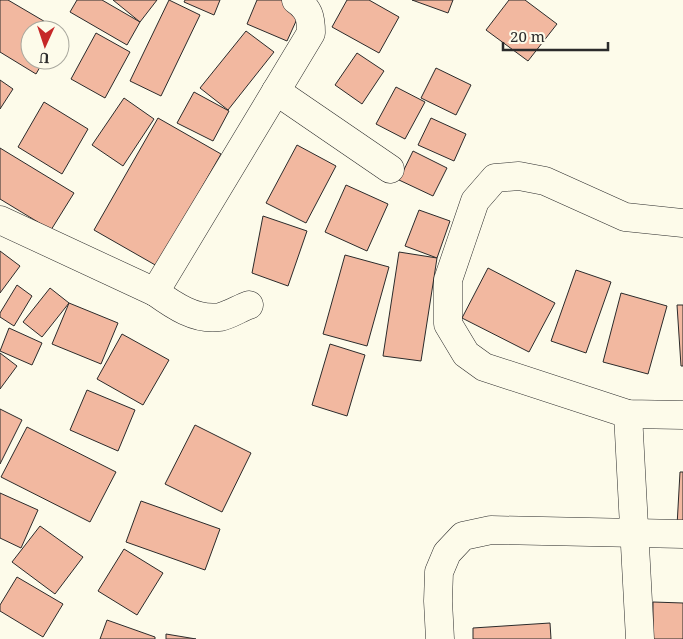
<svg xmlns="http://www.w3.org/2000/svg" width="683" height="639" font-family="'Noto Serif',serif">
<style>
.building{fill:#f2b8a0;stroke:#2b2b2b}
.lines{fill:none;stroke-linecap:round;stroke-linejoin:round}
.minor-casing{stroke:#2b2b2b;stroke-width:29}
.minor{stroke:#fdfbea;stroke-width:28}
</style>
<rect width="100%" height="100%" fill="#fdfbea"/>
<g class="building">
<path d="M0 0H8L59 30H30V60H44L36 74 0 52Z"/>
<path d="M77 0H102L140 22 127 45 70 12Z"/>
<path d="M113 0H157L140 22Z"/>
<path d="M169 0 200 15 161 96 130 81Z"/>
<path d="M185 0H220L214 15 184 2Z"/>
<path d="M257 0H284L302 8 287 41 247 24Z"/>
<path d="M347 0H369L399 17 379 53 332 27Z"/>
<path d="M412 0H453L448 13Z"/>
<path d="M509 0H525L557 24 528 61 486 30Z"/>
<path d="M246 31 274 52 228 110 200 88Z"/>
<path d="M96 33 130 52 105 98 71 79Z"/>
<path d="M357 53 384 71 362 104 335 85Z"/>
<path d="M436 68 471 85 456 115 421 98Z"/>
<path d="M0 80 13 89 0 109Z"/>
<path d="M396 87 425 102 405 139 376 124Z"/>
<path d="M194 92 229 111 213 141 177 123Z"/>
<path d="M124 98 154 119 123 166 92 145Z"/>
<path d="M44 102 88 129 62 174 18 147Z"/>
<path d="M158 118 221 154 157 266 94 230Z"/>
<path d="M431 118 466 134 454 161 418 145Z"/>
<path d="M297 145 336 166 306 223 266 203Z"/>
<path d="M0 148 74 193 51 230 0 199Z"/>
<path d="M413 151 447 168 433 196 399 180Z"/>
<path d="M346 185 388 204 367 251 325 232Z"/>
<path d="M419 210 450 221 437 258 405 246Z"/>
<path d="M263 216 307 231 288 286 252 273Z"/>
<path d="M0 251 20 266 0 293Z"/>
<path d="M399 252 437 258 421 361 383 356Z"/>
<path d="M345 255 389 267 367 346 323 334Z"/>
<path d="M488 268 555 303 529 352 462 318Z"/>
<path d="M576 270 611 282 586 353 551 341Z"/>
<path d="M17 285 32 296 14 326 0 317V313Z"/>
<path d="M50 288 69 303 42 337 23 322Z"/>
<path d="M621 293 667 306 648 374 603 362Z"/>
<path d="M69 303 118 323 101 364 52 344Z"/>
<path d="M677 305H683V366H681Z"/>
<path d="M9 328 42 343 32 365 0 351Z"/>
<path d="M122 334 169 360 143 405 97 379Z"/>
<path d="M330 344 365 355 347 416 312 405Z"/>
<path d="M0 353 17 366 0 389Z"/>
<path d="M87 390 135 410 118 451 70 430Z"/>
<path d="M0 409 22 420 0 464Z"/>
<path d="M195 425 251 453 222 512 165 484Z"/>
<path d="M27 427 116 472 90 522 1 477Z"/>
<path d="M680 472H683V526H677Z"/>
<path d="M0 493 38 510 21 548 0 538Z"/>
<path d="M141 501 220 529 205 570 126 542Z"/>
<path d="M40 526 83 557 55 594 12 562Z"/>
<path d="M124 549 163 573 137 615 98 591Z"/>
<path d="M17 577 63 604 43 637 0 611V605Z"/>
<path d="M653 602 683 603V639H653Z"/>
<path d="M107 620 155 637V639H100Z"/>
<path d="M550 623 551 639H473V628Z"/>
<path d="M166 634 196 639H166Z"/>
</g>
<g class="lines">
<g class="minor-casing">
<g id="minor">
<path d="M276 91 390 169"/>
<path d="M0 220 155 292 311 33C311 17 309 9 296 0"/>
<path d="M683 223 625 217 545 181 519 176 495 178 475 201 448 280V324L466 354 484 367 628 414 683 415"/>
<path d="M155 292C173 305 196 321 220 317 230 315 240 308 249 305"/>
<path d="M628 414 640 639"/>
<path d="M440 639 438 601 439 572 447 553 463 536 491 530 683 534"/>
</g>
</g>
<use href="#minor" class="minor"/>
</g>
<g transform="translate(45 45) rotate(183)"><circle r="24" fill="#fdfbea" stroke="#a9a89e"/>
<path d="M0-4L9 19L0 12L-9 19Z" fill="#c62828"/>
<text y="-8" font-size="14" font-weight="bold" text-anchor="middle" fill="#2b2b2b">U</text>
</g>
<path d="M503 42v8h105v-8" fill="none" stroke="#2b2b2b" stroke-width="2.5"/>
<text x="510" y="42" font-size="15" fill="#2b2b2b" stroke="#fdfbea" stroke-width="4" paint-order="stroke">20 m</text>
</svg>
